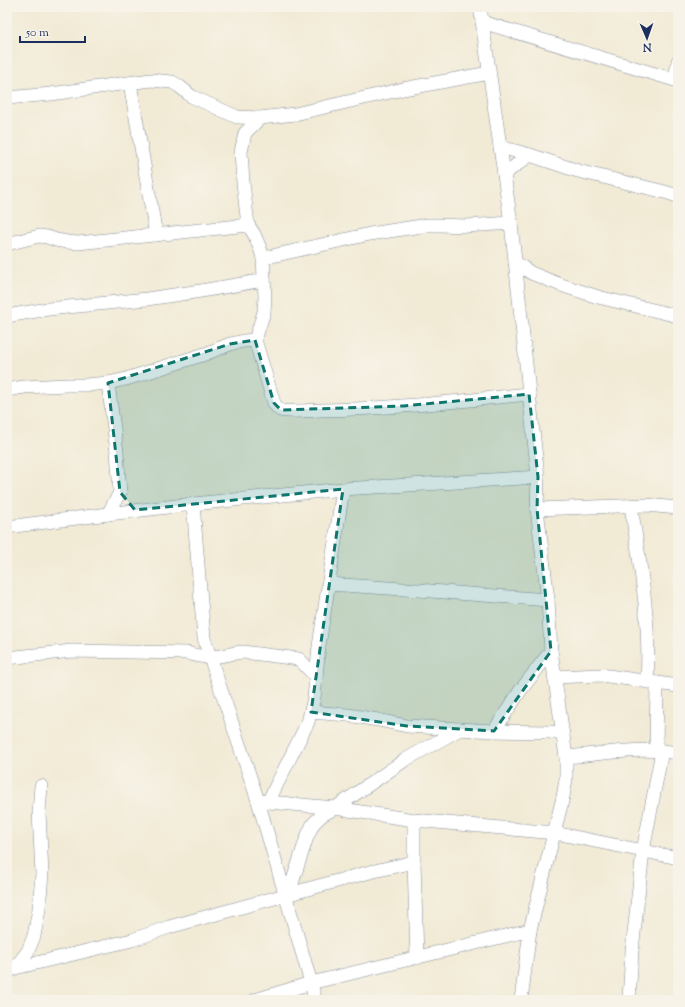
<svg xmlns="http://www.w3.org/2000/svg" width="685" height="1007" font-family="'Sorts Mill Goudy',serif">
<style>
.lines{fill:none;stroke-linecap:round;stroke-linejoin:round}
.minor-casing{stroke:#868c9a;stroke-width:14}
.minor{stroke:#fff;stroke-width:13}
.marked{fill:#0f766e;fill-opacity:0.2;stroke:#0f766e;stroke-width:3;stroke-dasharray:8 5;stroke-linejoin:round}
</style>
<rect width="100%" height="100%" fill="#f7f3e8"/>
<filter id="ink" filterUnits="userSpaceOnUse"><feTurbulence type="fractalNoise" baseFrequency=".025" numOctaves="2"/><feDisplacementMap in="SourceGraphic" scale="8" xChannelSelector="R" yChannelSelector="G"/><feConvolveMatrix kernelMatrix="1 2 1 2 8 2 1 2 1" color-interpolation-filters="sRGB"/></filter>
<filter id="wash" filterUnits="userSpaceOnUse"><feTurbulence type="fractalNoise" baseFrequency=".012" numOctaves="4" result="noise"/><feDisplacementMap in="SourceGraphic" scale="16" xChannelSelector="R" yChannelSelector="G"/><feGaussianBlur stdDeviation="0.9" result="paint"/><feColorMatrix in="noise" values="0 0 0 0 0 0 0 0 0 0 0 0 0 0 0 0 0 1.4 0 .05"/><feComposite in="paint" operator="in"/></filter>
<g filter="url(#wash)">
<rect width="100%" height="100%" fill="#f1ead5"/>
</g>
<g filter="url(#ink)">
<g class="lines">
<g class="minor-casing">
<g id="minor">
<path d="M480 7 511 223 538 477 537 509 548 600 551 651 566 757V779L563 797 530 930 521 1000"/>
<path d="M482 22 678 81"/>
<path d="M675 80 678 61"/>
<path d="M130 83 156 235"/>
<path d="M7 98 51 94 113 85 151 80 172 82 179 86 191 96 237 117 260 118 295 114 403 89 489 73"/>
<path d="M260 118 245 133 241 152 243 183 248 225 254 234 260 248 263 258 370 234 428 225H440L466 226 511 223"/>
<path d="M500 147 530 155 578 171 661 191 678 196"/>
<path d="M504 174 530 155"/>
<path d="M7 244 39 236 47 237 56 240 67 242 78 243 248 225"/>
<path d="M263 258 265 297 264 312 255 340 274 403C276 406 277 408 280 410 286 413 314 410 322 410 391 409 460 401 529 394"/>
<path d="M515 262 531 273 561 285 598 297 678 316"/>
<path d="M7 316 48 309 147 299 201 291 264 280"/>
<path d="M7 390 24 387 67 385H86L108 383 126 379 205 354 230 344 244 341 255 340"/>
<path d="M193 504 204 638 210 657 258 801 311 983 315 1000"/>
<path d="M631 506C640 564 651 623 647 681"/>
<path d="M537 509 646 505 678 508"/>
<path d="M108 514 120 492 117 452 108 383"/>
<path d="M7 527 108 514 193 504 343 489 538 477"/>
<path d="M328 584 418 590 548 600"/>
<path d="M7 658 72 651 187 653C194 655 201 657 209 657 220 657 232 653 243 652L299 659 316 677"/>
<path d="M554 677 601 675 678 686"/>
<path d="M311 712 348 715 378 720 407 726 494 731 550 732 563 734"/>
<path d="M494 731 520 691 551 651"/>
<path d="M656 751 657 683"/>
<path d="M566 757C602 754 642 746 678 753"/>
<path d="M258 801 335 808 414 820 555 833 678 858"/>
<path d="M268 802 308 722 314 698 319 646 343 489"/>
<path d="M414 820V862L417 958"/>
<path d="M290 894 293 880 307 837 313 824 322 815 335 808 405 760 460 729"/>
<path d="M15 968 28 951 34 936 39 909 42 874 39 812 41 786"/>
<path d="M7 973 15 968 24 966 132 940 169 927 370 872 414 862"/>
<path d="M255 1000 311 983 530 930"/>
<path d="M629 1000 632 951 643 851 662 751"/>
</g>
</g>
<use href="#minor" class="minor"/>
</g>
</g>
<path class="marked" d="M255 340 274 403 281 410 404 406 529 394 538 477 537 509 551 651 494 731 407 726 311 712 343 489 135 510 120 492 108 383 230 344Z"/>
<rect width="685" height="1007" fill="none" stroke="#f7f3e8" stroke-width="24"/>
<g transform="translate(647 38) rotate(178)" stroke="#f7f3e8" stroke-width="3" paint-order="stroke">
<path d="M0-3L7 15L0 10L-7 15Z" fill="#1b2f5e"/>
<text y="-6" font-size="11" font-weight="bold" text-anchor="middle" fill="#1b2f5e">N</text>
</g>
<path d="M20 36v6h65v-6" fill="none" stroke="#1b2f5e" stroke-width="2"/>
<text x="26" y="36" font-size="12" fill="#1b2f5e" stroke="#f7f3e8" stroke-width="3" paint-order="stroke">50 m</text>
</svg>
